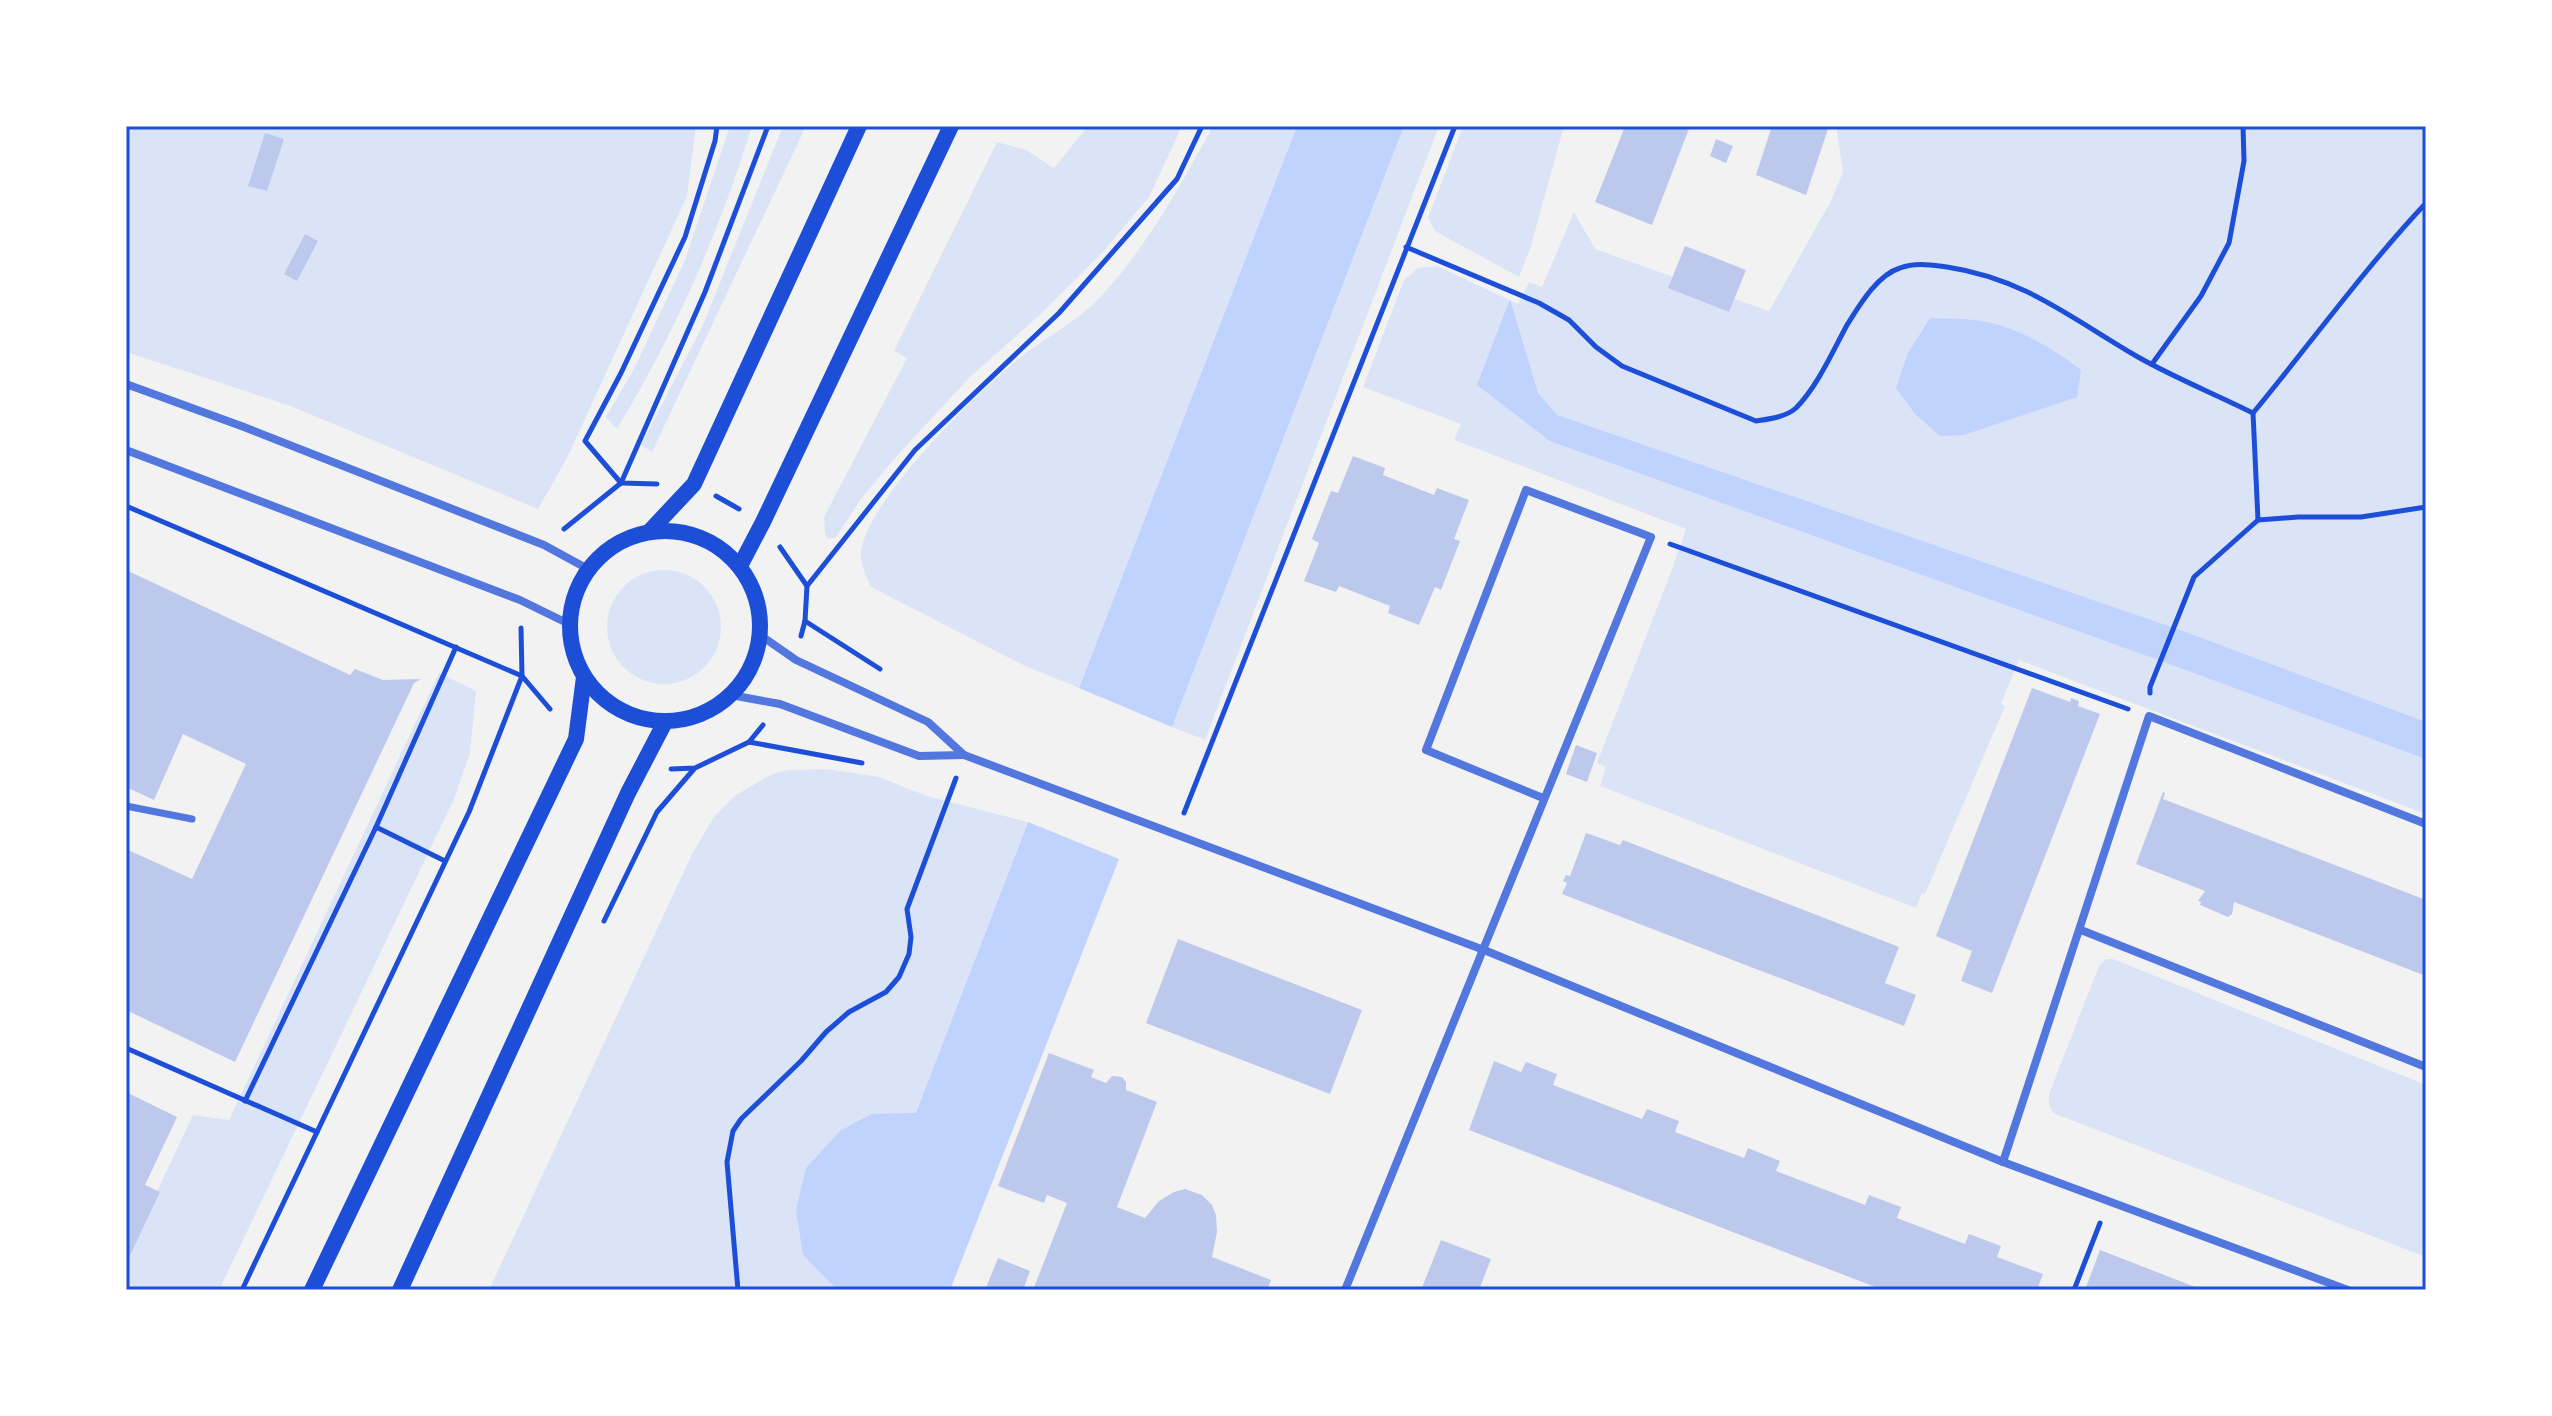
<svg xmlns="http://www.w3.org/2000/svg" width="2552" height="1416" font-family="Bitter,serif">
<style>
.green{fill:#dbe4f7}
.water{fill:#bfd3fe}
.building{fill:#bdc9ec}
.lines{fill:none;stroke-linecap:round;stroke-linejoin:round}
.path{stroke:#1d4ed8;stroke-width:5}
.pedestrian{stroke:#5277de;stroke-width:7}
.minor{stroke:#5277de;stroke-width:8}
.secondary{stroke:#1d4ed8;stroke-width:16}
.neatline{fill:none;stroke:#1d4ed8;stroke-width:3}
</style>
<rect width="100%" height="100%" fill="#f2f2f2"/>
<g class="green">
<path d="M126 126H696L687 196 568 456 538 509 288 405 126 352Z"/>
<path d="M730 126H752C720 231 674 335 617 429L606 417 634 369 685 260Z"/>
<path d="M783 126H806L652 452 641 445 703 325Z"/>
<path d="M1088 126H1182L1149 197 1103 252 1044 311 969 378 894 459 861 499 836 537 827 539 825 532 824 517 907 358 894 351 997 142 1026 150 1054 168Z"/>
<path d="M1213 126H1297L1079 688 1023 665 871 587C866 576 860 564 861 552 866 501 980 389 1021 357 1048 336 1081 319 1103 294 1150 242 1180 186 1213 126Z"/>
<path d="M1404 126H1439L1205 740 1172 727Z"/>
<path d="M1463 126H1564L1531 246 1519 277 1435 231 1428 218Z"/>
<path d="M1836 126H2426V814L2019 660 2001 704 2005 706 1925 894 1922 893 1916 908 1600 786 1606 767 1597 763 1671 572 1686 529 1454 440 1461 424 1363 387 1404 280 1418 268 1437 266 1518 304 1529 282 1542 287 1574 212 1595 249 1769 311 1831 201 1843 172Z"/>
<circle cx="664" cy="627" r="57"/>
<path d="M439 673 476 691 470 753 454 799 219 1290H126V1257L193 1115 229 1120Z"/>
<path d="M827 769 879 777 927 796 1028 822 916 1114H871L803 1255 837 1290H489L693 852 714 817 736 795 772 774 788 770Z"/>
<path d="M2106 959H2113L2426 1085V1257L2053 1113 2049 1104V1094L2099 966Z"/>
</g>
<g class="water">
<path d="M1297 126H1404L1172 727 1079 688Z"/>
<path d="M1510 299 1538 393 1557 415 2183 631 2426 722V759L2175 666 1550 441 1477 385Z"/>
<path d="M1930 318C1945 319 1960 318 1974 320 2012 324 2052 347 2081 370L2077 397 1964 435 1940 436 1915 414 1896 388 1908 353Z"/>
<path d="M1028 822 1119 859 950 1290H837L803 1255 796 1210 806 1168 840 1131 871 1114 916 1113Z"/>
</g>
<g class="building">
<path d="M1616 126H1690L1652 225 1595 202 1624 129Z"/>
<path d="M1772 126H1829L1806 195 1756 175Z"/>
<path d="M265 133 284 139 267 191 248 186Z"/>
<path d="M1716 139 1733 146 1726 163 1710 156Z"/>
<path d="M305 234 318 241 297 281 284 274Z"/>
<path d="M1685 246 1746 270 1729 312 1668 288Z"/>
<path d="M1353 456 1385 468 1383 475 1434 495 1437 488 1469 500 1454 539 1460 541 1441 590 1435 587 1419 625 1388 613 1390 606 1339 586 1336 592 1304 581 1319 543 1312 539 1331 491 1338 493Z"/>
<path d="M126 570 350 675 355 669 383 680 421 679 414 683 235 1062 126 1010V849L192 879 246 764 183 734 154 800 126 787Z"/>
<path d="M2032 688 2070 702 2071 698 2079 701 2078 706 2100 714 1992 993 1961 981 1972 951 1936 936Z"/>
<path d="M1576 745 1597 753 1587 782 1566 774Z"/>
<path d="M2163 792 2165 793 2163 799 2426 900V976L2234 902 2232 914 2228 917 2200 905 2201 902 2198 901 2205 891 2136 864Z"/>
<path d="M1586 833 1620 845 1623 840 1899 947 1885 983 1916 995 1904 1026 1562 894 1567 883 1563 881 1566 875 1570 876Z"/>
<path d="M1178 939 1362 1010 1330 1094 1146 1023Z"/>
<path d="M1049 1053 1094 1070 1091 1077 1106 1083 1112 1076 1122 1077 1126 1082V1090L1157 1102 1117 1207 1145 1218 1159 1201 1174 1192 1185 1189 1202 1195 1212 1205 1216 1215 1217 1232 1212 1257 1271 1280 1267 1290H1033L1067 1203 1047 1195 1044 1203 998 1186Z"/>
<path d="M1494 1061 1521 1072 1526 1062 1557 1074 1553 1085 1642 1119 1647 1109 1679 1121 1675 1132 1744 1158 1748 1148 1780 1161 1776 1171 1865 1205 1869 1195 1901 1207 1897 1218 1965 1244 1969 1234 2001 1246 1997 1257 2043 1274 2037 1290H1883L1469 1130Z"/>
<path d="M126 1092 177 1117 145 1185 160 1192 126 1264Z"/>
<path d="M1441 1240 1491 1259 1479 1290H1421Z"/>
<path d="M2100 1250 2203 1290H2085Z"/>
<path d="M998 1258 1030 1271 1023 1290H985Z"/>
</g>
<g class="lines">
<g class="path">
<path d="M1406 247 1539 303 1569 320 1596 347 1622 366 1756 421C1769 419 1786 417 1796 408 1817 387 1833 351 1847 325 1859 306 1877 275 1900 268 1916 262 1931 265 1947 267 2026 279 2072 319 2138 357 2175 378 2215 394 2253 413L2258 520 2298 517H2361L2426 507"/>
<path d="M2152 364 2201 296 2229 243 2244 161 2243 126"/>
<path d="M2253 413C2311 343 2364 269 2426 203"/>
<path d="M657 484 621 483 585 441 621 373 685 237 715 141 717 126"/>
<path d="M716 496 739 509"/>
<path d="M126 506 522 676 550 709"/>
<path d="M564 529 621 483 705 292 768 126"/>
<path d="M1670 544 2128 709"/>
<path d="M780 547 807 586 805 621 801 636"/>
<path d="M807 586 915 450 1059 313 1177 179 1202 126"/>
<path d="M805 621 880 669"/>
<path d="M2150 693V687L2194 577 2258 520"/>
<path d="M749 742 862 763"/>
<path d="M671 769 695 768 749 742 763 725"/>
<path d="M1184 813 1455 126"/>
<path d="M376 827 456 647"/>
<path d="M604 921 657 812 694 769"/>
<path d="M126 1048 317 1132"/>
<path d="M245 1101 376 827 445 861"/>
<path d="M242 1290 469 812 522 676 521 628"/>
<path d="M738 1290 727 1162 733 1131 741 1119 801 1061 826 1032 849 1012 886 992 899 977 909 954 911 937 907 909 956 778"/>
<path d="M2074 1290 2100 1223"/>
</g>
<path class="pedestrian" d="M126 806 192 819"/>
<g class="minor">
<path d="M126 384 244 427 544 545 588 569"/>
<path d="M126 450 520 600 569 624"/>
<path d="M760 635 796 660 928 722 964 755 1484 950 2003 1162 2348 1290"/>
<path d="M731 695 780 704 919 756 964 755"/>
<path d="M2081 930 2426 1067"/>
<path d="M2003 1162 2149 716 2426 824"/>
<path d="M1345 1290C1448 1039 1547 788 1651 537L1526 490 1426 750 1543 798"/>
</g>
<g class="secondary">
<circle cx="665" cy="626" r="95"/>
<path d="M649 532 694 484 859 126"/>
<path d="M740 566 763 522 951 126"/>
<path d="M312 1290 576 739 584 677"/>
<path d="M400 1290 628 793 665 722"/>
</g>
</g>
<rect width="2552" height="1416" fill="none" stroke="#ffffff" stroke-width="256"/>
<rect x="128" y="128" width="2296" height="1160" class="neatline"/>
</svg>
